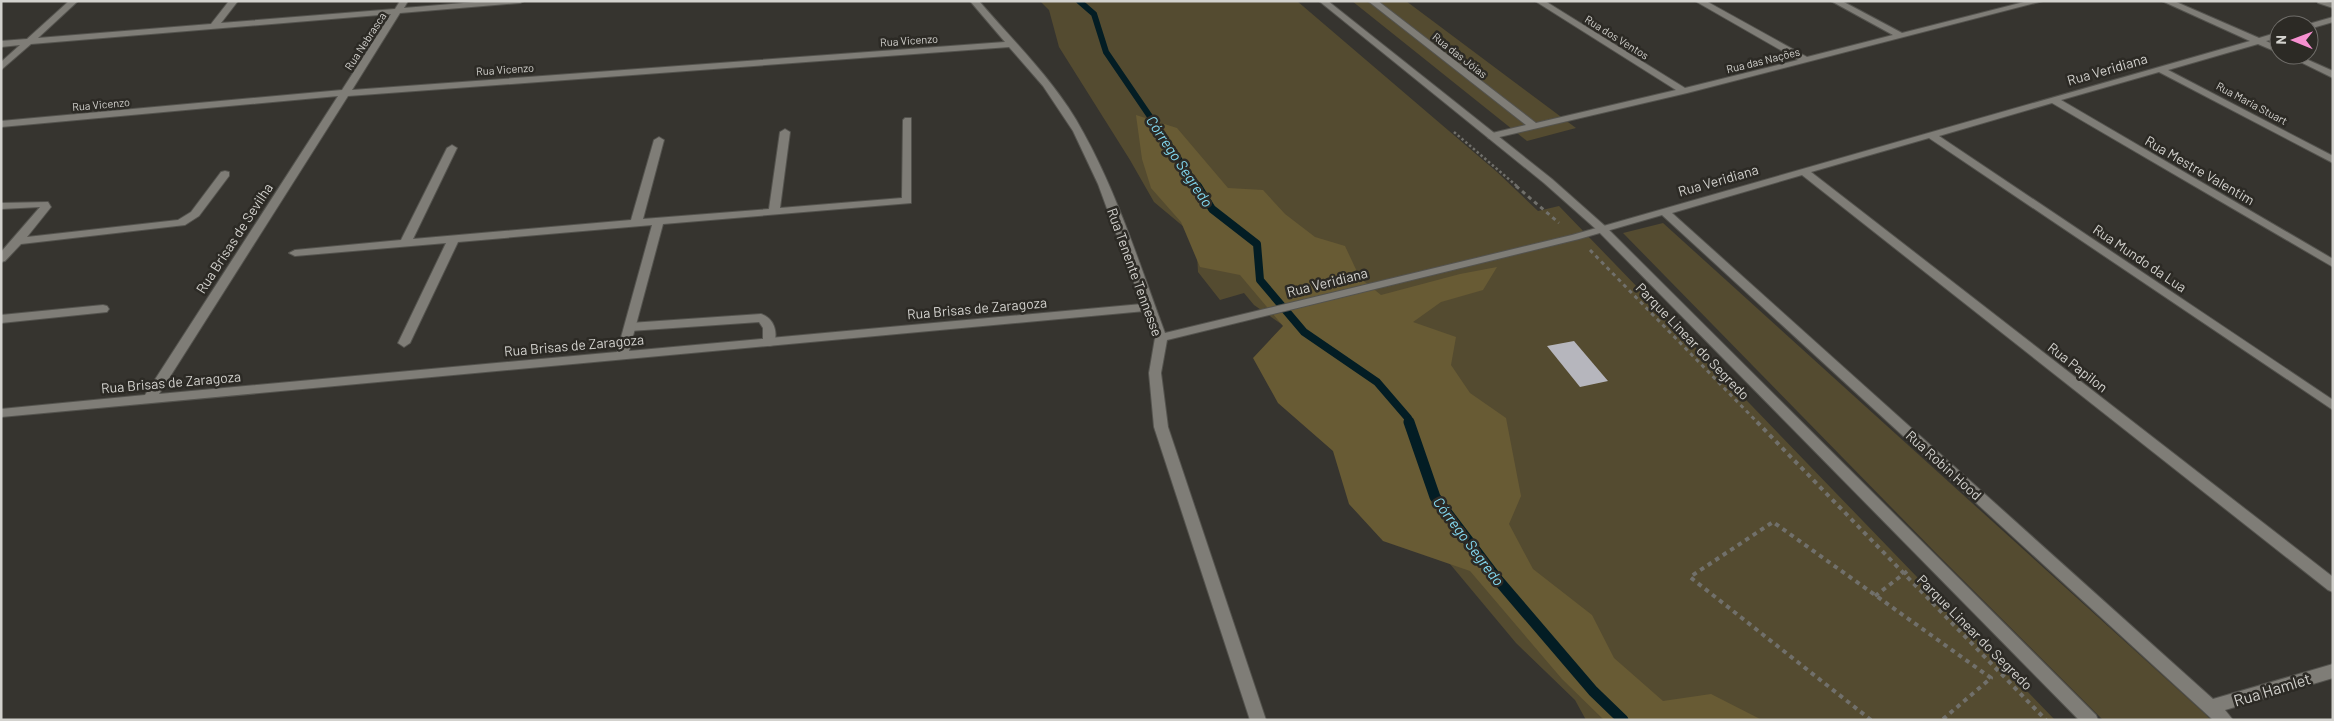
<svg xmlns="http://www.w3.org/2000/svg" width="2334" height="721" font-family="Barlow,sans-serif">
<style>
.green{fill:#544b30}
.forest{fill:#685b34}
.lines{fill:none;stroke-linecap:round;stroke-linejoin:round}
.stream-far2{stroke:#031d24;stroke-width:6}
.stream-far1{stroke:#031d24;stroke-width:8}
.stream{stroke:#031d24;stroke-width:11}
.building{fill:#b6b6bd}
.lane-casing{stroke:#54534e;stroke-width:2}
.street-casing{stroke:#54534e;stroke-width:2}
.secondary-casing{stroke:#54534e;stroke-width:2}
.path-far2{stroke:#71706b;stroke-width:2.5;stroke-dasharray:2.5 2.5;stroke-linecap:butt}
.path-far1{stroke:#71706b;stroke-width:3;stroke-dasharray:4 4;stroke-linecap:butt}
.path{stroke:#71706b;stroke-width:4;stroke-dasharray:4.5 4.5;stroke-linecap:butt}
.lane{fill:#7f7d77;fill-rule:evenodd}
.street{fill:#7f7d77;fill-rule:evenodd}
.secondary{fill:#7f7d77;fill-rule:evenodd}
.labels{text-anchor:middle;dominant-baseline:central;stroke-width:5;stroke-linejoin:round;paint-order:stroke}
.far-street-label{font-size:11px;fill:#d3d2ce;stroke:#2c2a25}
.street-label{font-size:14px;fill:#d3d2ce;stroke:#2c2a25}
.water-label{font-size:15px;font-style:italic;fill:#82d7ee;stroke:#2c2a25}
.near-street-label{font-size:16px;fill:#d3d2ce;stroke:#2c2a25}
</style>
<rect width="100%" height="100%" fill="#36342f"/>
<g class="green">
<path d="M1040 1H1297L1497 172 1538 211 1559 206 2055 720H1586L1575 700 1516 643 1430 540 1323 353 1254 305 1244 293 1220 300 1198 272 1196 237 1154 202 1130 160 1059 47 1049 10Z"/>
<path d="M1352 1H1406L1576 128 1527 141Z"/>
<path d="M1663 223 2205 714 2211 720H2103L1935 552 1623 233Z"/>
</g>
<path class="forest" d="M1136 115 1177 128 1228 188 1263 190 1285 214 1315 237 1345 246 1360 278 1381 295 1460 274 1497 267 1483 290 1441 302 1413 322 1456 337 1451 365 1470 393 1506 418 1521 496 1509 524 1533 569 1592 615 1614 658 1663 701 1711 694 1762 720H1604L1562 679 1470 571 1383 541 1349 504 1333 451 1278 403 1253 358 1283 326 1240 275 1200 267 1181 222 1151 188 1142 159Z"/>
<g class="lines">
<path class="stream-far2" d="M1079 1 1094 14 1106 52 1198 187"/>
<path class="stream-far1" d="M1198 186 1212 209 1257 244 1260 280 1304 332 1377 382 1408 418 1410 423"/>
<path class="stream" d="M1409 422 1435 497 1498 580 1593 691 1623 720"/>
</g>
<path class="building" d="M1574 341 1608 381 1580 387 1547 346Z"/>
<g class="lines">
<g class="lane-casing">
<path id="lane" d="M761 314C774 318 779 333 773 345L769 346 763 342V328L759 322 630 331 624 327 630 323Z"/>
</g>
<g class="street-casing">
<g id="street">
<path d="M69 1H78L38 38 211 24 229 1H238L221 23 395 9 400 1H408L404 8 487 1H524L520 3 400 13 352 90 1005 42 970 1H979C1015 43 1057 83 1083 132 1118 195 1140 266 1165 333L1572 235 2250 41 2162 1H2174L2259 38 2279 32V38L2266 41 2279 47V53L2258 44 2168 70 2333 156V163L2159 72 2061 100 2333 259V267L2052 103 1939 136 2333 400V410L1929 138 1811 172 2333 577V592L2328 590 1802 175 1672 213 2213 699 2333 664V678L2225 710 2233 720H2213L1662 215 1579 239 1167 340 1161 373 1168 427 1266 720H1250L1154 427 1149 373 1155 338 1145 311 1 417V409L145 395 338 96 1 127V121L342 90 391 14 31 44 1 70V62L20 45 1 47V41L27 39ZM1009 47 1043 86 1073 131 1098 184 1142 304 629 351 663 224 911 203V118H905L903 120 902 198 780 208 790 132 785 129 780 132 769 209 643 219 664 140 659 137 654 140 631 220 413 239 457 148 452 145 447 148 401 240 295 250 289 253 295 256 446 243 398 343 404 347 410 343 458 242 652 225 617 352 159 394 348 96Z"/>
<path d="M1368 1H1378L1536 123 1676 90 1535 1H1545L1685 88 1798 60 1695 1H1706L1807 57 1893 35 1831 1H1842L1902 33 2028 1H2043L1687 93 1491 139 1488 138V134L1526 125Z"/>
<path d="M2317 1 2333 3V8L2318 3Z"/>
<path d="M2333 17V22L2309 29V25H2305Z"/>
<path d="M2286 55H2297L2333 71V78Z"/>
<path d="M225 171 229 172V176L199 216 185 225 21 244 5 261 1 262V252L40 207 1 209V203L48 202 51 207 27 237 178 220 191 212 221 172Z"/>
<path d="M103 305 107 306 109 309 107 312 1 323V315Z"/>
</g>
</g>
<g class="secondary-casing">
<path id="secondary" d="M1319 1H1328L1552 179 1605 226 2096 715 2098 720H2079L1597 230 1544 183Z"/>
</g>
<path class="path-far2" d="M1454 132 1518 187"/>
<g class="path-far1">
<path d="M1516 186 1559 223"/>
<path d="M1590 250 1758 423"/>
</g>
<g class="path">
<path d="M1757 422 2046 720"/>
<path d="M1875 596 1910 569"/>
<path d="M1871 720 1690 577 1773 522 1991 678 1942 720"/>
</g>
<use href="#lane" class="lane"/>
<use href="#street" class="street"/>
<use href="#secondary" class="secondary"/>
</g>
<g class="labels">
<g class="far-street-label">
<text transform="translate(1617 37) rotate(32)">Rua dos Ventos</text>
<text transform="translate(909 40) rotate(-4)">Rua Vicenzo</text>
<text transform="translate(365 41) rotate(-57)">Rua Nebrasca</text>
<text transform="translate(1460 55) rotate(38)">Rua das Jóias</text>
<text transform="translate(1763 60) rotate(-14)">Rua das Nações</text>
<text transform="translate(505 69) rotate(-4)">Rua Vicenzo</text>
<text transform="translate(2252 103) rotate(28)">Rua Maria Stuart</text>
<text transform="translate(101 104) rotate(-5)">Rua Vicenzo</text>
</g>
<g class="street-label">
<text transform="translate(2107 69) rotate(-16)">Rua Veridiana</text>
<text transform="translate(2200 170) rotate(30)">Rua Mestre Valentim</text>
<text transform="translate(1718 180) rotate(-16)">Rua Veridiana</text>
<text transform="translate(234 238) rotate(-57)">Rua Brisas de Sevilha</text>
<text transform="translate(2140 258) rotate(34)">Rua Mundo da Lua</text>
<text transform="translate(1135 272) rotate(70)">Rua Tenente Tennesse</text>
<text transform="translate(1327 282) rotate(-14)">Rua Veridiana</text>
<text transform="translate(977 308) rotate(-5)">Rua Brisas de Zaragoza</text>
<text transform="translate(1693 341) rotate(46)">Parque Linear do Segredo</text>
<text transform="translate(574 345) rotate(-5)">Rua Brisas de Zaragoza</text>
<text transform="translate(2078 367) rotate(38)">Rua Papilon</text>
<text transform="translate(171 382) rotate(-5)">Rua Brisas de Zaragoza</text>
<text transform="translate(1944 465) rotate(42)">Rua Robin Hood</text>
<text transform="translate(1975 632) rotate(45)">Parque Linear do Segredo</text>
</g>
<g class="water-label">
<text transform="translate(1180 161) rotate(56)">Córrego Segredo</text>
<text transform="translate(1469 541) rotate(53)">Córrego Segredo</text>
</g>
<g class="near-street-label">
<text transform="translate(2272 689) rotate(-17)">Rua Hamlet</text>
</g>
</g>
<rect width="2334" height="721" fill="none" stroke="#d3d2ce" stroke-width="5"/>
<g transform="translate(2294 40) rotate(271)"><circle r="24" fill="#2c2a25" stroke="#6f6d69"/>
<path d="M0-4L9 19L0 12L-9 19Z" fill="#f690d0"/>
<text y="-8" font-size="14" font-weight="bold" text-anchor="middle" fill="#d3d2ce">N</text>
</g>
</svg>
